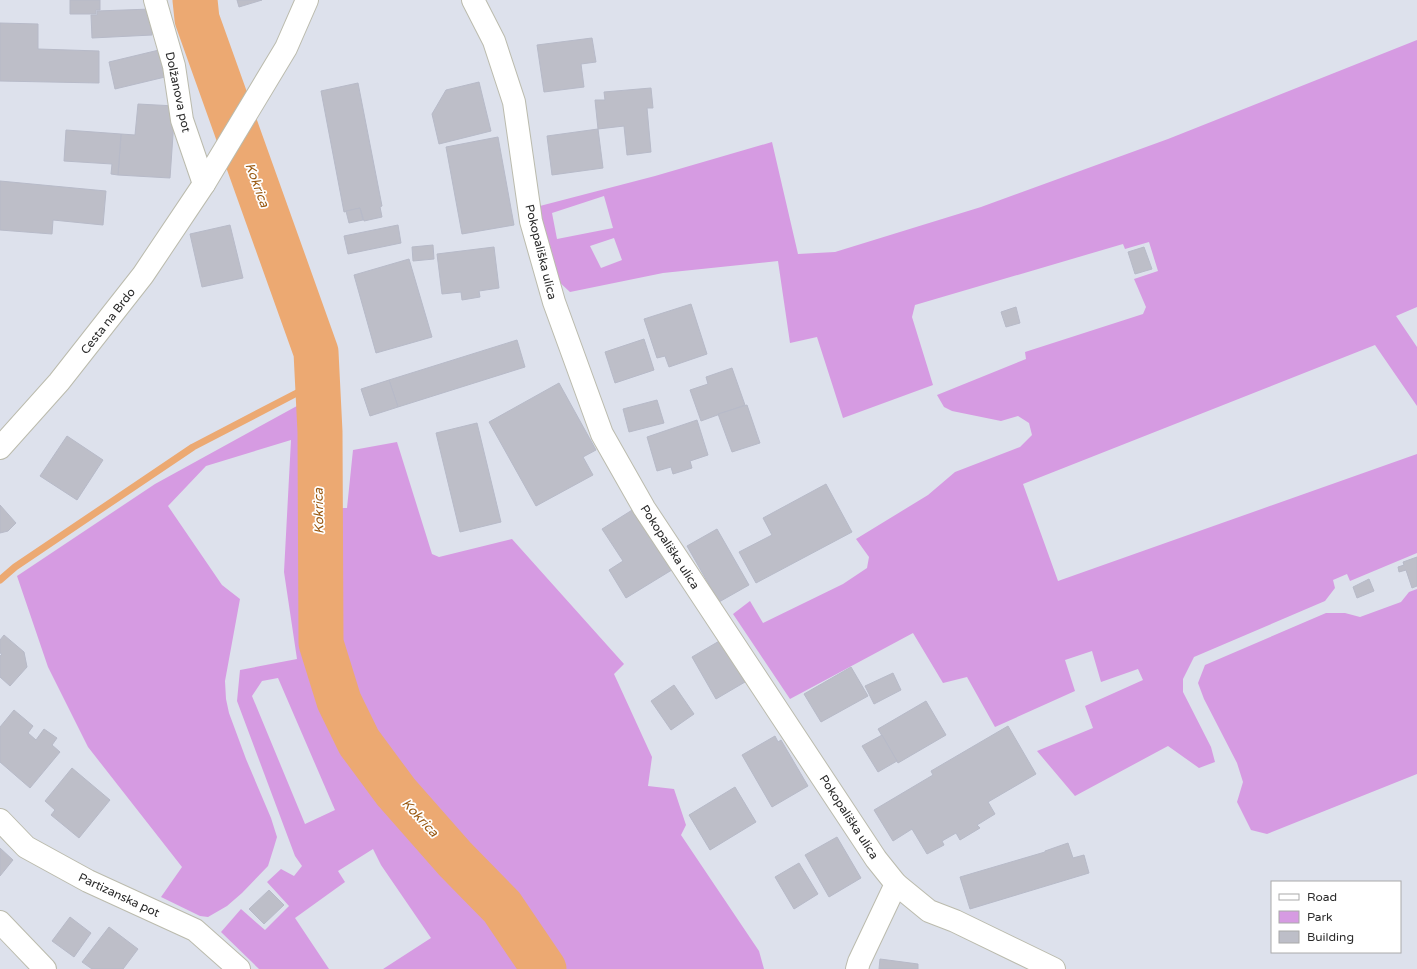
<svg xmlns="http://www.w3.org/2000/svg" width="1417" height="969" font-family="'Varela Round',sans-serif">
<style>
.green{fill:#d69be2;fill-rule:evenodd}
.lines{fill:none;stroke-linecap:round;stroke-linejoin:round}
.stream{stroke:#eca972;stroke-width:7}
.river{stroke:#eca972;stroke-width:45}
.building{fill:#bdbec8;stroke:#b7bac8}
.minor-casing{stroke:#bbbbad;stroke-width:24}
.minor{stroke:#fff;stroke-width:22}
.labels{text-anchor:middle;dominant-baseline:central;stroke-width:3.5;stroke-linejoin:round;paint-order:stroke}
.street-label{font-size:12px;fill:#2b2b2b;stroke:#fff}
.water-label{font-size:13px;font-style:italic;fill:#995810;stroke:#fff}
</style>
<rect width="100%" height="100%" fill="#dde1ec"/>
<g class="green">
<path d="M1417 40V307L1396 316 1417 347V406L1375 345 1023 484 1058 581 1417 454V553L1350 581 1347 574 1333 580 1335 588 1325 601 1194 657 1183 679V692L1211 747 1215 762 1199 768 1168 746 1075 796 1037 751 1093 728 1085 706 1143 680 1138 669 1101 682 1092 651 1065 660 1075 691 995 727 967 677 943 683 913 633 790 699 733 614 750 601 763 623 843 584 867 568 869 557 856 539 928 495 955 472 1020 447 1032 435 1029 423 1018 416 1001 421 952 411 944 407 937 395 1026 359 1025 352 1143 314 1146 307 1134 279 1158 271 1149 242 1125 249 1123 244 915 305 912 317 933 385 843 418 817 337 790 343 778 261 663 273 570 292 557 280 536 207 655 176 772 142 798 254 835 252 981 207 1168 139ZM604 196 613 228 557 239 552 213ZM614 238 622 260 601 268 590 246Z"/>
<path d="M306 401C312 443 312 484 310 526 309 541 307 556 307 571 307 620 318 676 337 721 345 742 360 764 373 782 392 808 414 832 436 855 470 890 508 923 528 969H383L431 938 381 865 373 849 338 871 345 882 295 918 329 969H259L221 932 241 909 265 930 289 906 267 882 281 869 294 876 302 866 295 856 237 701 240 670 297 659 284 572 291 440 206 466 168 506 222 585 240 599 225 681 226 699 229 713 246 759 271 818 277 837 274 847 268 866 242 893 227 906 208 917 200 916 161 897 182 867 88 747 48 667 17 576 155 484ZM278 678 335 810 305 824 252 696 262 681Z"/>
<path d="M397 442 432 554 439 557 512 539 624 664 614 674 652 757 648 786 674 789 686 825 681 835 759 951 764 969H558L553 958 505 893 411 797 366 730 345 690 333 639 327 581 338 508H347L353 450Z"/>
<path d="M1417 589V774L1267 834 1251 830 1237 802 1243 782 1237 763 1204 699 1198 683 1205 665 1326 613H1345L1360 617 1401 602 1409 592Z"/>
</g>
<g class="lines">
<path class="stream" d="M0 580 15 567 193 447 318 382"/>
<path class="river" d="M195 0 197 19 316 352 320 432 321 643 339 701 359 742 396 792 455 859 502 907 544 969"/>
</g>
<g class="building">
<path d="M70 0H100V10H96V14H70Z"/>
<path d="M237 0H262L239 7Z"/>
<path d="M151 9 152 35 92 38 91 15H97V11Z"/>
<path d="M0 23 38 24V49L99 51V83L0 81Z"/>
<path d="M592 38 596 62 581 64 584 87 544 92 537 45Z"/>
<path d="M159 50 165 77 115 89 109 62Z"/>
<path d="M479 82 491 131 439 144 432 114 446 90Z"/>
<path d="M358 83 382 206 380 207 382 217 364 221 360 208 344 212 321 91Z"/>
<path d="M651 88 653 108H647L651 152 627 155 624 126 598 129 595 100H605L604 92Z"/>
<path d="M138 104 175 106 170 178 118 175 121 134 135 135Z"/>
<path d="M598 129 603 168 552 175 547 136Z"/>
<path d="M66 130 121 134 118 175 111 174 112 164 64 161Z"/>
<path d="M498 137 514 225 462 234 446 147Z"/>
<path d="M0 181 106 191 103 225 53 220 52 234 0 230Z"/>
<path d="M360 208 363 220 349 223 346 211Z"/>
<path d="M230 225 243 278 202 287 190 234Z"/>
<path d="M398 225 401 243 348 254 344 236Z"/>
<path d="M433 245 434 259 413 261 412 247Z"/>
<path d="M494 247 499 288 479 291 480 297 462 300 461 292 442 294 437 254Z"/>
<path d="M1144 247 1152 269 1135 274 1128 252Z"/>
<path d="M409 259 432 337 376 353 354 275Z"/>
<path d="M691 304 707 354 669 367 665 356 657 358 644 319Z"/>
<path d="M1016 307 1020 323 1006 327 1001 312Z"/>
<path d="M644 339 654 370 615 383 605 352Z"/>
<path d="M517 340 525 367 398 407 389 380Z"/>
<path d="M732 368 745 405 701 421 690 390 708 384 706 377Z"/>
<path d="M389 380 398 407 370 416 361 389Z"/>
<path d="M559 383 596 450 583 457 593 475 536 506 489 422Z"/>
<path d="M657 400 664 423 629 432 623 409Z"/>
<path d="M747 405 760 443 732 452 718 414Z"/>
<path d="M697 420 708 455 690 461 692 468 673 474 671 467 657 471 647 437Z"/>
<path d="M477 423 501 522 460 532 436 433Z"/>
<path d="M67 436 103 460 77 500 40 476Z"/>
<path d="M826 484 852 532 756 583 739 552 772 535 763 518Z"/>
<path d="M0 505 16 523 8 531 0 533Z"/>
<path d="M637 507 675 568 626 598 609 570 623 561 602 529Z"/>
<path d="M717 529 749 585 719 602 687 546Z"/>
<path d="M1417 557V586L1412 588 1406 570 1399 572 1398 567 1404 565 1403 562Z"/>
<path d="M1369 579 1374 591 1357 598 1353 587Z"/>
<path d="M4 635 24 652 27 667 10 686 0 677V656L2 654 0 653V640Z"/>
<path d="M721 640 745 682 716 699 692 657Z"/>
<path d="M851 667 868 696 821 722 804 694Z"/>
<path d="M893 673 901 690 874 704 865 686Z"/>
<path d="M674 685 694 714 671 730 651 701Z"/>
<path d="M926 701 946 735 898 763 878 729Z"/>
<path d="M14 710 33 726 28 733 36 740 44 729 57 738 52 745 60 752 30 788 0 762V727Z"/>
<path d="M1008 726 1036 774 988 802 995 814 977 825 980 828 960 840 956 833 942 841 944 845 927 854 912 829 893 841 874 810 933 775 931 771Z"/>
<path d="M882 735 897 761 878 772 862 746Z"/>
<path d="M775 736 778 742 781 740 808 786 772 807 742 755Z"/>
<path d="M72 768 110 800 79 838 51 815 55 810 45 801Z"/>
<path d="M735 787 756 822 710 850 689 815Z"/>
<path d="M837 837 861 878 829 897 805 855Z"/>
<path d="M1068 843 1073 858 1084 855 1089 873 970 909 960 877 1045 852V851Z"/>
<path d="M0 848 13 860 0 876Z"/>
<path d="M799 863 818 894 794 909 775 877Z"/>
<path d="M269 890 284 905 264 924 249 909Z"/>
<path d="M70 917 91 933 74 957 52 941Z"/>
<path d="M109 927 138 949 123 969H92L82 962Z"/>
<path d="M880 959 918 964V969H879Z"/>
</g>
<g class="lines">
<g class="minor-casing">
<g id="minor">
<path d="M155 0 174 66 182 120 204 184"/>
<path d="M473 0 494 41 514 102 531 221 554 302 602 434 644 508 876 859 896 884 929 911 955 921 1054 969"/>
<path d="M0 448 59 382 143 275 204 184 286 48 307 0"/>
<path d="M0 820 26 847 88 881 195 930 239 969"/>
<path d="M0 922 45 969"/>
<path d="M857 969 859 962 896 884"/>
</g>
</g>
<use href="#minor" class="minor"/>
</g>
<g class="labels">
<g class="street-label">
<text transform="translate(178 92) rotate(78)">Dolžanova pot</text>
<text transform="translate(541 252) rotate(76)">Pokopališka ulica</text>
<text transform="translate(108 321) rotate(-52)">Cesta na Brdo</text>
<text transform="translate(670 547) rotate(57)">Pokopališka ulica</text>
<text transform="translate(849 817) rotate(57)">Pokopališka ulica</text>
<text transform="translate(119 895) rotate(25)">Partizanska pot</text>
</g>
<g class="water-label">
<text transform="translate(257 185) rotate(70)">Kokrica</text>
<text transform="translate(319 511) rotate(-91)">Kokrica</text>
<text transform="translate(420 818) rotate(47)">Kokrica</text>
</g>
</g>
<rect x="1271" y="881" width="130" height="72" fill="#ffffff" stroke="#aaaaaa"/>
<rect x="1279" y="894" width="20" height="6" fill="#ffffff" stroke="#aaaaaa"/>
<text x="1307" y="901" font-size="12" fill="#2b2b2b">Road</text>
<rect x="1279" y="911" width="20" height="12" fill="#d69be2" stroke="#aaaaaa"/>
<text x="1307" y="921" font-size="12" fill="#2b2b2b">Park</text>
<rect x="1279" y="931" width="20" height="12" fill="#bdbec8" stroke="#aaaaaa"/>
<text x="1307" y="941" font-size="12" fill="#2b2b2b">Building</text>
</svg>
